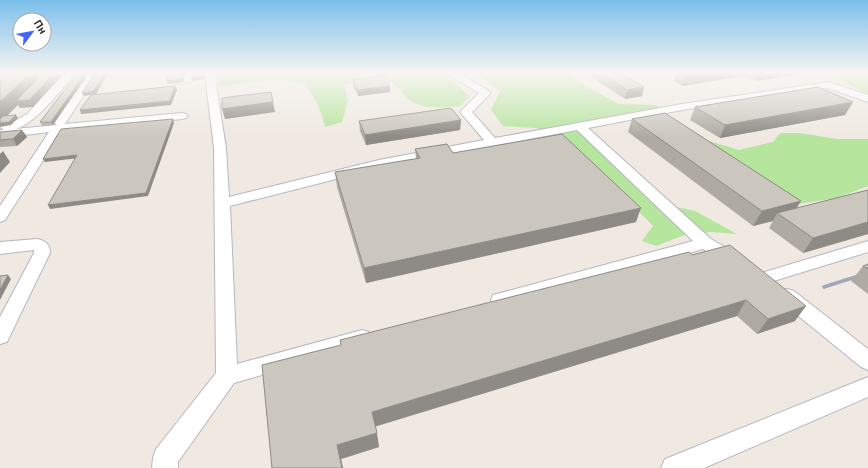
<svg xmlns="http://www.w3.org/2000/svg" width="868" height="468" font-family="Ubuntu,sans-serif">
  <style>
    .green { fill: #b6e59e }
    .lines { fill: none; stroke-linecap: round; stroke-linejoin: round }
    .minor-casing { stroke: #b4b7c1; stroke-width: 2 }
    .minor { fill: #fff; fill-rule: evenodd }
    .rail { stroke: #a3a6b8; stroke-width: 3.5 }
    .wall { fill: #afaba4 }
    .shaded-wall { fill: #8e8b86 }
    .building { fill: #cbc7bf; stroke: #8e8b86 }
  </style>
  <rect width="100%" height="100%" fill="#efe9e1"/>
  <g class="green">
    <path d="M220,72H436L457,84L470,97L460,106C446,107 431,109 417,104C403,100 399,81 384,79C372,77 356,83 344,85L348,100L342,122L325,127C321,110 316,98 305,84L277,79L219,87Z"/>
    <path d="M468,72H564L591,89L619,104L656,105L670,117L619,115L590,128L598,140L657,203L695,211L737,234L712,232L684,235L656,246L642,241L653,226L626,198L563,141L537,128L503,126L491,110L500,91L478,75Z"/>
    <path d="M832,72H868V94L844,82Z"/>
    <path d="M780,133H800L837,139H868V186L837,198L799,204L699,138L739,150L773,142Z"/>
  </g>
  <g class="lines">
    <g class="minor-casing">
      <g id="minor">
        <path d="M31,72H68L73,75C61,91 34,125 15,129L57,125L54,122L89,72H99L65,124L182,113L186,114L188,116L186,118L182,119L62,131L5,220L0,222V206L49,132L0,138V130H4L0,127L2,125L13,122L27,114L62,76L36,77L0,83V77Z"/>
        <path d="M184,72H194L191,82H185L183,80Z"/>
        <path d="M206,72H216L217,91L226,148L229,197L379,160L484,140L460,112L479,93L448,74L446,72H457L489,91L490,93L489,95L472,112L495,138L682,104L829,82L868,95V102L828,88L682,110L588,128L711,239L739,255L741,259L739,263C726,267 714,255 703,249L500,307L493,305L491,300L493,295L693,241L577,130L379,168L230,206L237,364L362,330L369,332L372,338L369,344L362,346L234,383L178,462V468H152L153,458L156,449L216,373L214,148L207,91Z"/>
        <path d="M37,239C46,241 50,244 50,253L7,342L0,344V317L34,253V250L0,254V242Z"/>
        <path d="M868,241V252L764,284L758,282L755,278L758,274Z"/>
        <path d="M787,289L794,291L868,349V370L861,367L780,301L778,296L780,291Z"/>
        <path d="M868,377V397L704,468H661L665,459Z"/>
      </g>
    </g>
    <use href="#minor" class="minor"/>
    <path class="rail" d="M824,287L868,273"/>
  </g>
  <g class="wall">
    <path d="M584,72H619L642,96L625,99Z"/>
    <path d="M677,72H812L756,81L744,76L682,86L674,81Z"/>
    <path d="M353,80L390,92L358,96L353,86Z"/>
    <path d="M66,88L53,125L42,126L40,122Z"/>
    <path d="M695,107L845,115L720,138L690,120Z"/>
    <path d="M632,119L797,208L868,190V234L803,253L769,228L773,221L753,226L628,132Z"/>
    <path d="M461,120L460,130L366,145L360,131L359,121Z"/>
    <path d="M22,130L27,137L17,146L0,147V132Z"/>
    <path d="M415,149L453,153L636,222L366,283L337,187L335,172L416,159Z"/>
    <path d="M692,255L795,321L757,334L737,316L375,426L379,447L341,459L343,468H272Z"/>
    <path d="M868,264V294L851,281L863,266Z"/>
  </g>
  <g class="shaded-wall">
    <path d="M0,72H46L39,73L43,79L56,72H59L61,76L33,107L20,108L18,105L0,123L16,115L18,118L11,125L0,127Z"/>
    <path d="M86,72H90L53,125L51,122Z"/>
    <path d="M105,72H109L96,94L84,96L82,93Z"/>
    <path d="M183,72H185L183,82L168,84L167,81Z"/>
    <path d="M203,72H204V79L193,81L191,78Z"/>
    <path d="M701,72H746L744,76L682,86L686,74Z"/>
    <path d="M760,72H812L756,81Z"/>
    <path d="M175,86L177,90L171,105L81,114L80,110Z"/>
    <path d="M390,86V92L358,96V90Z"/>
    <path d="M644,87L642,96L625,99L627,90Z"/>
    <path d="M271,92L275,112L225,119L222,109Z"/>
    <path d="M853,102L845,115L720,138L725,125Z"/>
    <path d="M173,119L174,123L148,196L50,209L48,205Z"/>
    <path d="M461,120L460,130L366,145L365,135Z"/>
    <path d="M22,130L27,137L17,146L13,139Z"/>
    <path d="M3,151L10,162L0,173V154Z"/>
    <path d="M77,155L79,158L45,162L43,159Z"/>
    <path d="M801,201L792,216L777,213L773,221L753,226L762,211Z"/>
    <path d="M641,208L636,222L366,283L364,268Z"/>
    <path d="M868,222V234L803,253L813,238Z"/>
    <path d="M8,275L11,279L0,300V290Z"/>
    <path d="M746,300L737,316L374,427L372,412Z"/>
    <path d="M806,306L795,321L757,334L768,319Z"/>
    <path d="M377,433L379,447L341,459L343,468H342L337,445Z"/>
  </g>
  <g class="building">
    <path d="M0,72H32L0,102Z"/>
    <path d="M45,72H56L29,100L16,101Z"/>
    <path d="M78,72H86L51,122H40L66,88Z"/>
    <path d="M96,72H105L94,91L82,93Z"/>
    <path d="M169,72H183L182,79L167,81Z"/>
    <path d="M192,72H203V76L191,78Z"/>
    <path d="M599,72H619L644,87L627,90Z"/>
    <path d="M681,72H701L686,74Z"/>
    <path d="M384,76L390,86L358,90L353,80Z"/>
    <path d="M175,86L170,101L80,110L91,95Z"/>
    <path d="M818,87L853,102L725,125L695,107Z"/>
    <path d="M271,92L273,102L222,109V98Z"/>
    <path d="M451,108L461,120L365,135L359,121Z"/>
    <path d="M665,113L801,201L762,211L632,119Z"/>
    <path d="M16,115L9,122L0,123V119L3,116Z"/>
    <path d="M173,119L146,193L48,205L77,155L43,159L61,129Z"/>
    <path d="M22,130L13,139L0,140V132Z"/>
    <path d="M562,134L641,208L364,268L335,172L420,158L415,149L447,144L453,153Z"/>
    <path d="M868,190V222L813,238L777,213Z"/>
    <path d="M730,245L806,306L768,319L746,300L372,412L377,433L337,445L342,468H272L262,365L341,345L340,340L689,252L692,255Z"/>
    <path d="M868,264V269L863,266Z"/>
    <path d="M8,275L0,290V276Z"/>
  </g>
  <linearGradient id="sky" x2="0" y2="1"><stop stop-color="#7abfeb"/><stop offset="0.53" stop-color="#f8f5f2"/><stop offset="1" stop-color="#f8f5f2" stop-opacity="0"/></linearGradient>
  <rect width="868" height="137" fill="url(#sky)"/>
  <g transform="translate(32 32) rotate(58)"><circle r="19" fill="#ffffff" stroke="#ababab"/>
  <path d="M0-3L7 15L0 10L-7 15Z" fill="#4264fb"/>
  <text y="-6" font-size="11" font-weight="bold" text-anchor="middle" fill="#2e2e2e">Пн</text>
  </g>
</svg>
